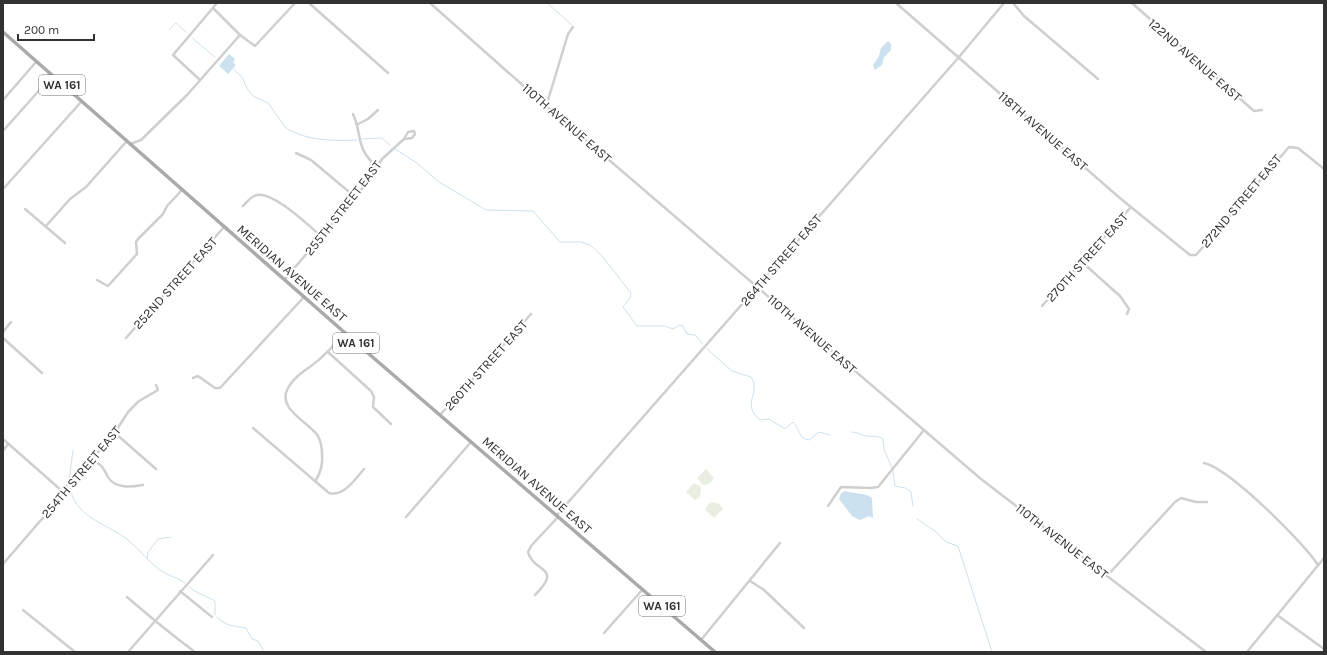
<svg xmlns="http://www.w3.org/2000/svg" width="1327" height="655" font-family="Karla,sans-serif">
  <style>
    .grass { fill: #e8efe0 }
    .water { fill: #cce1ef }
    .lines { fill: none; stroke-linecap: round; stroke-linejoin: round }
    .stream { stroke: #cce1ef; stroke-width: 1 }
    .minor { stroke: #cfcfcf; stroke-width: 2.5 }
    .major { stroke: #aaa; stroke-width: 3.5 }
    .labels { text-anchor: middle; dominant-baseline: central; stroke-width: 4; stroke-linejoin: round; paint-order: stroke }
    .shield { fill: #fff; stroke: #707070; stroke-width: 1 }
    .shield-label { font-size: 12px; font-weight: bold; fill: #323232 }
    .street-label { font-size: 13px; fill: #323232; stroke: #fff }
  </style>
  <rect width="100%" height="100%" fill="#fff"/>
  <g class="grass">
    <path d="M706,469L714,478L709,484L703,485L697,478Z"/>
    <path d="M694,483L701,487L700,497L695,500L686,492Z"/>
    <path d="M713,502L719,504L723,509L714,518L705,510L709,503Z"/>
  </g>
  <g class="water">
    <path d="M888,41L891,44V50L884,57L882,65L875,70L873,65L879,56L881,48Z"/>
    <path d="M229,54L235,59L233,62L236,65L228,74L219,66Z"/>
    <path d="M845,491C854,494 864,492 872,498L873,518L869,516L860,520L852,516L839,499L841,493Z"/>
  </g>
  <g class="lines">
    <g class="stream">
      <path d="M547,3L572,25"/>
      <path d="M169,30L176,23L186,32"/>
      <path d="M192,38L215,57"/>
      <path d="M233,69L242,77L248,90L253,96L268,103L286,128C307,141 333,141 357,140"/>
      <path d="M362,139L382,138L390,145"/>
      <path d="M395,149L417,163L439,182L486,210L533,211L560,242H581L590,245L602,256L631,293L630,298L623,307L637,326H665L673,329L680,325L683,326L687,334L695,335L703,344"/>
      <path d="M707,349L732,371L751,377C762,393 740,403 760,420L769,419L785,429L793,422C800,428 798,439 809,440L819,432L830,435"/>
      <path d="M852,432C858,432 860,435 866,436C872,437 877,435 883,439L884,449L892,468"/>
      <path d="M893,471L895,486L905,488L911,492L913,506"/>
      <path d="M69,481L73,450"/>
      <path d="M70,485C72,516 105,523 127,539C138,548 148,561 160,570C168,576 177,577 185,583"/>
      <path d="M917,519L935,531L946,542L958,546L992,652"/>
      <path d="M149,551L158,539L171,537"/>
      <path d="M147,559L148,552"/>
      <path d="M188,586C197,594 205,595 215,601V615"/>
      <path d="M217,617C225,626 234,626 246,628L252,639L258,641L264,652"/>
    </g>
    <g class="minor">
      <path d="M309,3L388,73"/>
      <path d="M430,3L545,105L981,479L1206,652"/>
      <path d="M896,3L1121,199L1190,255H1196L1289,147L1298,148L1324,169"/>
      <path d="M1013,3L1024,16L1098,79"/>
      <path d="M1132,3L1254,111L1262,110"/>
      <path d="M213,8L240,35L255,46L295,3"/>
      <path d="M200,80L173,55L217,3"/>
      <path d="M3,100L36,62"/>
      <path d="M545,105L548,100L568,34L573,27"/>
      <path d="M353,114C363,137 355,147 376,166"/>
      <path d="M358,124L368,119L378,110"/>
      <path d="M3,131L52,76"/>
      <path d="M130,144L141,140L187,95L240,35"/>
      <path d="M296,153L311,160L354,196"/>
      <path d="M4,188L81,102"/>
      <path d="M243,206C247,202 251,196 257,195C273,191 309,226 321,236"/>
      <path d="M25,209L65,243"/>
      <path d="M46,226L70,199L86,187L126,142"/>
      <path d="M1082,262L1120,296L1129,309L1127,314"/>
      <path d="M285,279L365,185L382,159L404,139L408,132L414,131L415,134L412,138L404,139"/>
      <path d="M97,280L108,286L137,254L136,242L138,239L163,214L167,206L182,190"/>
      <path d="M1042,306L1131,207"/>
      <path d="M3,332L11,322"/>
      <path d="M3,338L42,373"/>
      <path d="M126,338L224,227"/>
      <path d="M328,352L371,391L374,397L373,407L391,424"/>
      <path d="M193,378L198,376L215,388H220L304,297"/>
      <path d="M440,415L531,314"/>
      <path d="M253,428L329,493C344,497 355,479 364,469"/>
      <path d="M115,433L156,469"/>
      <path d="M3,439L62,491"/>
      <path d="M3,451L8,444"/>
      <path d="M91,461C102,463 103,468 108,477C115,489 131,487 143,485"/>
      <path d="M1204,463C1230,469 1303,542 1318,565"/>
      <path d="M316,480C321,472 323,464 322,454C322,448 321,442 318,436C309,422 276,409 288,388C296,373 313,367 324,355C332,348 338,340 345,332"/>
      <path d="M828,506L841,487L871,488L878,487L924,430"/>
      <path d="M557,515L959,57L1004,3"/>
      <path d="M406,517L471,442"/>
      <path d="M3,564L60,498L62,491L112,437L128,412L139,401L158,390L156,385"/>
      <path d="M1107,576L1175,502L1181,498L1196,502H1207"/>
      <path d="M750,581L764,590L804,628"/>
      <path d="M180,591L212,617"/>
      <path d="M535,595C564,566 533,573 528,552L531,546L558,517"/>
      <path d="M127,597C149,616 172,635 195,652"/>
      <path d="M23,610L75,652"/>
      <path d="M1277,615L1324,649"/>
      <path d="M604,633L643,589"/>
      <path d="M701,640L780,543"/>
      <path d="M128,652L213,555"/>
      <path d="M1247,652L1324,558"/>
    </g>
    <path class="major" d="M3,32L369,354L715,652"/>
  </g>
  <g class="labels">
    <g class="shield">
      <rect x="39" y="75" width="46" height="20" rx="3"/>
      <rect x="333" y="333" width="46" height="20" rx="3"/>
      <rect x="639" y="596" width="46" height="20" rx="3"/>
    </g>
    <g class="shield-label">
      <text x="62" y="85">WA 161</text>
      <text x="356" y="343">WA 161</text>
      <text x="662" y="606">WA 161</text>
    </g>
    <g class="street-label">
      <text transform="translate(1195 60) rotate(41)">122ND AVENUE EAST</text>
      <text transform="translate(567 123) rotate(41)">110TH AVENUE EAST</text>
      <text transform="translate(1043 131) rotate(41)">118TH AVENUE EAST</text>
      <text transform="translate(1241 201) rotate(-50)">272ND STREET EAST</text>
      <text transform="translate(343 208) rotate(-52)">255TH STREET EAST</text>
      <text transform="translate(1087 257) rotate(-48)">270TH STREET EAST</text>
      <text transform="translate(781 260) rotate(-49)">264TH STREET EAST</text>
      <text transform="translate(292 273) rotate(41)">MERIDIAN AVENUE EAST</text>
      <text transform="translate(175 283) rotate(-48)">252ND STREET EAST</text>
      <text transform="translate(812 334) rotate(41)">110TH AVENUE EAST</text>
      <text transform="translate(486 365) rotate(-48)">260TH STREET EAST</text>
      <text transform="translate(81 472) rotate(-50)">254TH STREET EAST</text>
      <text transform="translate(537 485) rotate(41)">MERIDIAN AVENUE EAST</text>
      <text transform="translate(1062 541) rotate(38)">110TH AVENUE EAST</text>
    </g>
  </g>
  <rect width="1327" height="655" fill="none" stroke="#323232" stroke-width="8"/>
  <path d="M18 34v6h76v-6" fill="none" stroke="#323232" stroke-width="2"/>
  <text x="24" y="34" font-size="12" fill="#323232" stroke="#ffffff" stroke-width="3" paint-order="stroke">200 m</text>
</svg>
